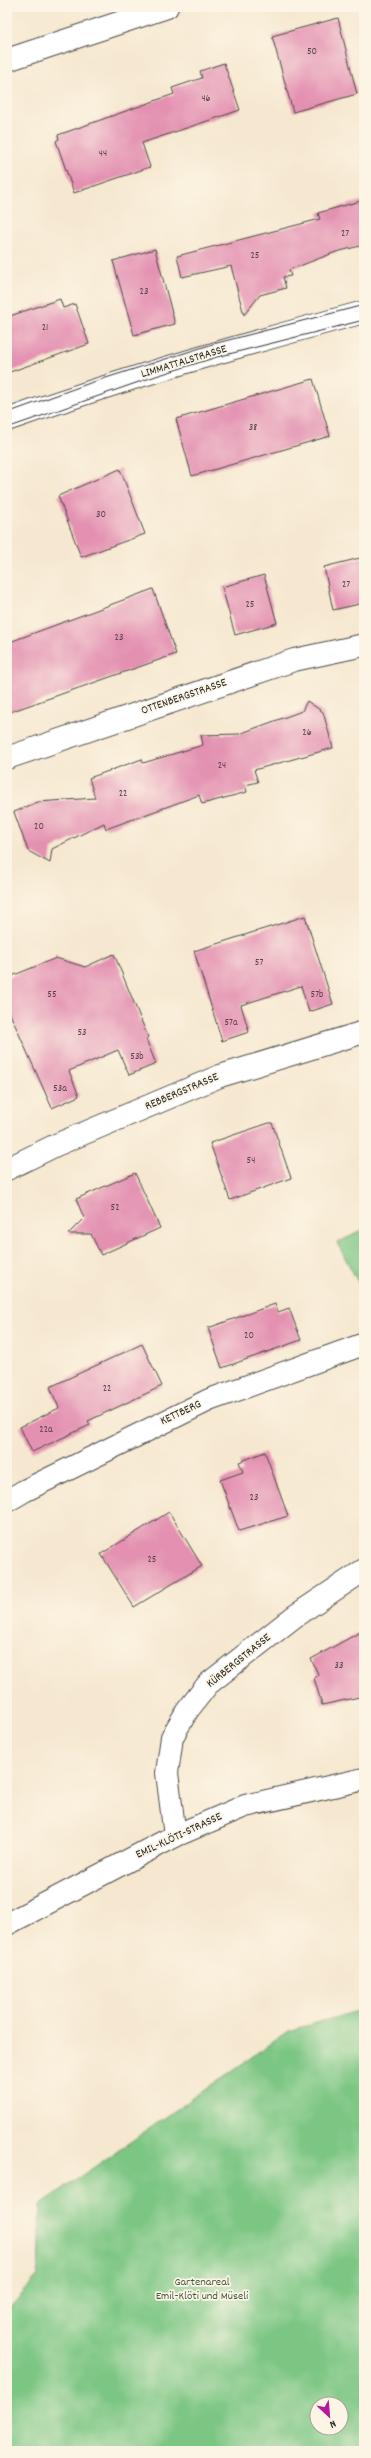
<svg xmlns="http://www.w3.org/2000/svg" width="371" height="2458" font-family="Dekko,sans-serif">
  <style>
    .green { fill: #7cc683; stroke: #547857; fill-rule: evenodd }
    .building { fill: #e390b1 }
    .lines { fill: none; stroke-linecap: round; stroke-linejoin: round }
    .street-casing { stroke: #494744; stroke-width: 24 }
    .secondary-casing { stroke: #494744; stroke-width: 24 }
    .street { stroke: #fff; stroke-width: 22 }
    .secondary { stroke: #fff; stroke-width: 22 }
    .tram { stroke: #2b2b2b; stroke-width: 1 }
    .labels { text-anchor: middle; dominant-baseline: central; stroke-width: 3.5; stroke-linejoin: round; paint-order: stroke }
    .number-label { font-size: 10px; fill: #59444c }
    .street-label { font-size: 12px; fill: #2b2b2b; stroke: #fcf5e5 }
    .park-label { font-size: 12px; fill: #435a45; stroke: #fcf5e5 }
  </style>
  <rect width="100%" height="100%" fill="#fcf5e5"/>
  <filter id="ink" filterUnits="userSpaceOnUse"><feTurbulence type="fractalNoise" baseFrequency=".025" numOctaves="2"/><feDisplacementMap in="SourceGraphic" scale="8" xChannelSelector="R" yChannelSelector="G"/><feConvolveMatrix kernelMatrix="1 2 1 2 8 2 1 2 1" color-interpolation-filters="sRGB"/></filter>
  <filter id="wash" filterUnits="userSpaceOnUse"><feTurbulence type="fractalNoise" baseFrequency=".012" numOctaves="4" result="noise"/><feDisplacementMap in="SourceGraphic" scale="16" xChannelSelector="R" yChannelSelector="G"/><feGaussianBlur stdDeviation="0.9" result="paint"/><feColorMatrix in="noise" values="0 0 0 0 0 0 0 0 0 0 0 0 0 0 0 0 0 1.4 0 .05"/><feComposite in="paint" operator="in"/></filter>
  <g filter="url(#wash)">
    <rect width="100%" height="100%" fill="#f6e8d0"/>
    <g class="green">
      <path d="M364,1229V1293L337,1243Z"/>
      <path d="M364,2009V2451H7V2311L38,2276L40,2205L289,2031ZM317,2404H341V2428H317Z"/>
    </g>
    <g id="blocks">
      <g class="building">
        <path d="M338,18L357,94L293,112L272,36Z"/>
        <path d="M224,63L240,110L142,143L150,167L74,193L56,141L59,139L58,135L174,94L172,88L202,78L200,71Z"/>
        <path d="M364,200V245L336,252L289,270L291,276L283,277L286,288L260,295L244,315L231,266L182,277L177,256L320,219L318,213Z"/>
        <path d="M155,249L175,324L134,335L113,261Z"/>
        <path d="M60,299L63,308L75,304L89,344L7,373V317Z"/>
        <path d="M313,379L330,436L192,476L176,419Z"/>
        <path d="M120,469L145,534L81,557L58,496Z"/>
        <path d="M364,557V603L333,610L324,567Z"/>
        <path d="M264,575L277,623L235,635L222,587Z"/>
        <path d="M153,589L176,654L7,713V643Z"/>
        <path d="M307,701L323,712L333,748L254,770L258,782L245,785L247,792L202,804L199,795L106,829L104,823L52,849L50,863L28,851L14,812L38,802L95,798L89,778L142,759L143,763L203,745L201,735L239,734L302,711Z"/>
        <path d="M305,916L333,1004L309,1012L301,986L241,1005L249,1032L222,1041L194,951Z"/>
        <path d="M114,954L148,1037L146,1039L156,1064L129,1075L118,1050L69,1071L79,1096L52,1108L7,1007V978L56,958L85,967Z"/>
        <path d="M269,1123H272L291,1178L230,1200L210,1143Z"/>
        <path d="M135,1173L160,1228L101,1255L91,1234H68L84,1218L76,1199Z"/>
        <path d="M275,1304L278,1312L289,1308L301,1340L222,1368L208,1328Z"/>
        <path d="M142,1344L162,1386L88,1421L90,1425L32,1452L20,1427L59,1408L50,1387Z"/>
        <path d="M265,1452L288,1516L239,1531L220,1480L243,1472L239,1462Z"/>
        <path d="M169,1512L202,1566L134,1607L101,1554Z"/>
        <path d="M364,1630V1696L322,1705L314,1678L318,1674L311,1659Z"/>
      </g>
    </g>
  </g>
  <g filter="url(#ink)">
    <use href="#blocks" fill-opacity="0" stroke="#494744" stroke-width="1"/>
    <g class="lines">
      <g class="street-casing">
        <g id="street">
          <path d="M7,60L167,7"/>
          <path d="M7,420C125,378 244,344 364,312"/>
          <path d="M7,758L294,660L364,645"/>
          <path d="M7,1169L56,1145L220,1076L364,1032"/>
          <path d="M7,1501L24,1491L209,1400L364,1344"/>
          <path d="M175,1836L167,1773L172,1737L187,1711L208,1684L295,1616L364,1570"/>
        </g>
      </g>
      <g class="secondary-casing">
        <path id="secondary" d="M7,1924L175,1836L245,1806L364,1779"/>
      </g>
      <use href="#street" class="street"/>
      <use href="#secondary" class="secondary"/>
      <g class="tram">
        <path d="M7,413L90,383L213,344L364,305"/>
        <path d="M7,428L156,376L217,357L364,320"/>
      </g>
    </g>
  </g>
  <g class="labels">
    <g class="number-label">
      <text x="312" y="52">50</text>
      <text x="206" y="99">46</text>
      <text x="103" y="154">44</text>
      <text x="345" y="234">27</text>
      <text x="255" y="256">25</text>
      <text x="144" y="292">23</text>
      <text x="45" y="328">21</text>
      <text x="253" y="428">38</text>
      <text x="101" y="515">30</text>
      <text x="346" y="585">27</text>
      <text x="250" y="605">25</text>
      <text x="119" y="638">23</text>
      <text x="307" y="733">26</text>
      <text x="222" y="766">24</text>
      <text x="123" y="794">22</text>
      <text x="39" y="827">20</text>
      <text x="259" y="963">57</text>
      <text x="52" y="995">55</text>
      <text x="317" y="995">57b</text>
      <text x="231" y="1023">57a</text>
      <text x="82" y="1033">53</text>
      <text x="137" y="1057">53b</text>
      <text x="60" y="1089">53a</text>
      <text x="251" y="1161">54</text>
      <text x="115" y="1208">52</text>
      <text x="249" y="1336">20</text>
      <text x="107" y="1389">22</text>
      <text x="46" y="1430">22a</text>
      <text x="254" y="1498">23</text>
      <text x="152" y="1560">25</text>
      <text x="339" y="1666">33</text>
    </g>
    <g class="street-label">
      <text transform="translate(184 362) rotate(-17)">LIMMATTALSTRASSE</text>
      <text transform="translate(184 697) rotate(-19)">OTTENBERGSTRASSE</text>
      <text transform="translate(182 1092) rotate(-23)">REBBERGSTRASSE</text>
      <text transform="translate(181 1413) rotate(-25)">KETTBERG</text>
      <text transform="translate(239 1661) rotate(-39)">KÜRBERGSTRASSE</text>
      <text transform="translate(179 1836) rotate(-25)">EMIL-KLÖTI-STRASSE</text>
    </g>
    <g class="park-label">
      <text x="202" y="2282">Gartenareal<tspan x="202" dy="14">Emil-Klöti und Müseli</tspan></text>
    </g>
  </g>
  <rect width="371" height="2458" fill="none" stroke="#fcf5e5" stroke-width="24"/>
  <g transform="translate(329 2416) rotate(154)"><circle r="19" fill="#fcf5e5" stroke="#a8a49b"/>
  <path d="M0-3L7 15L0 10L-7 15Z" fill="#b5179e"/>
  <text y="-6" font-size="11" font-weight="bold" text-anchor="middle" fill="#2b2b2b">N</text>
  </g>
</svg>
